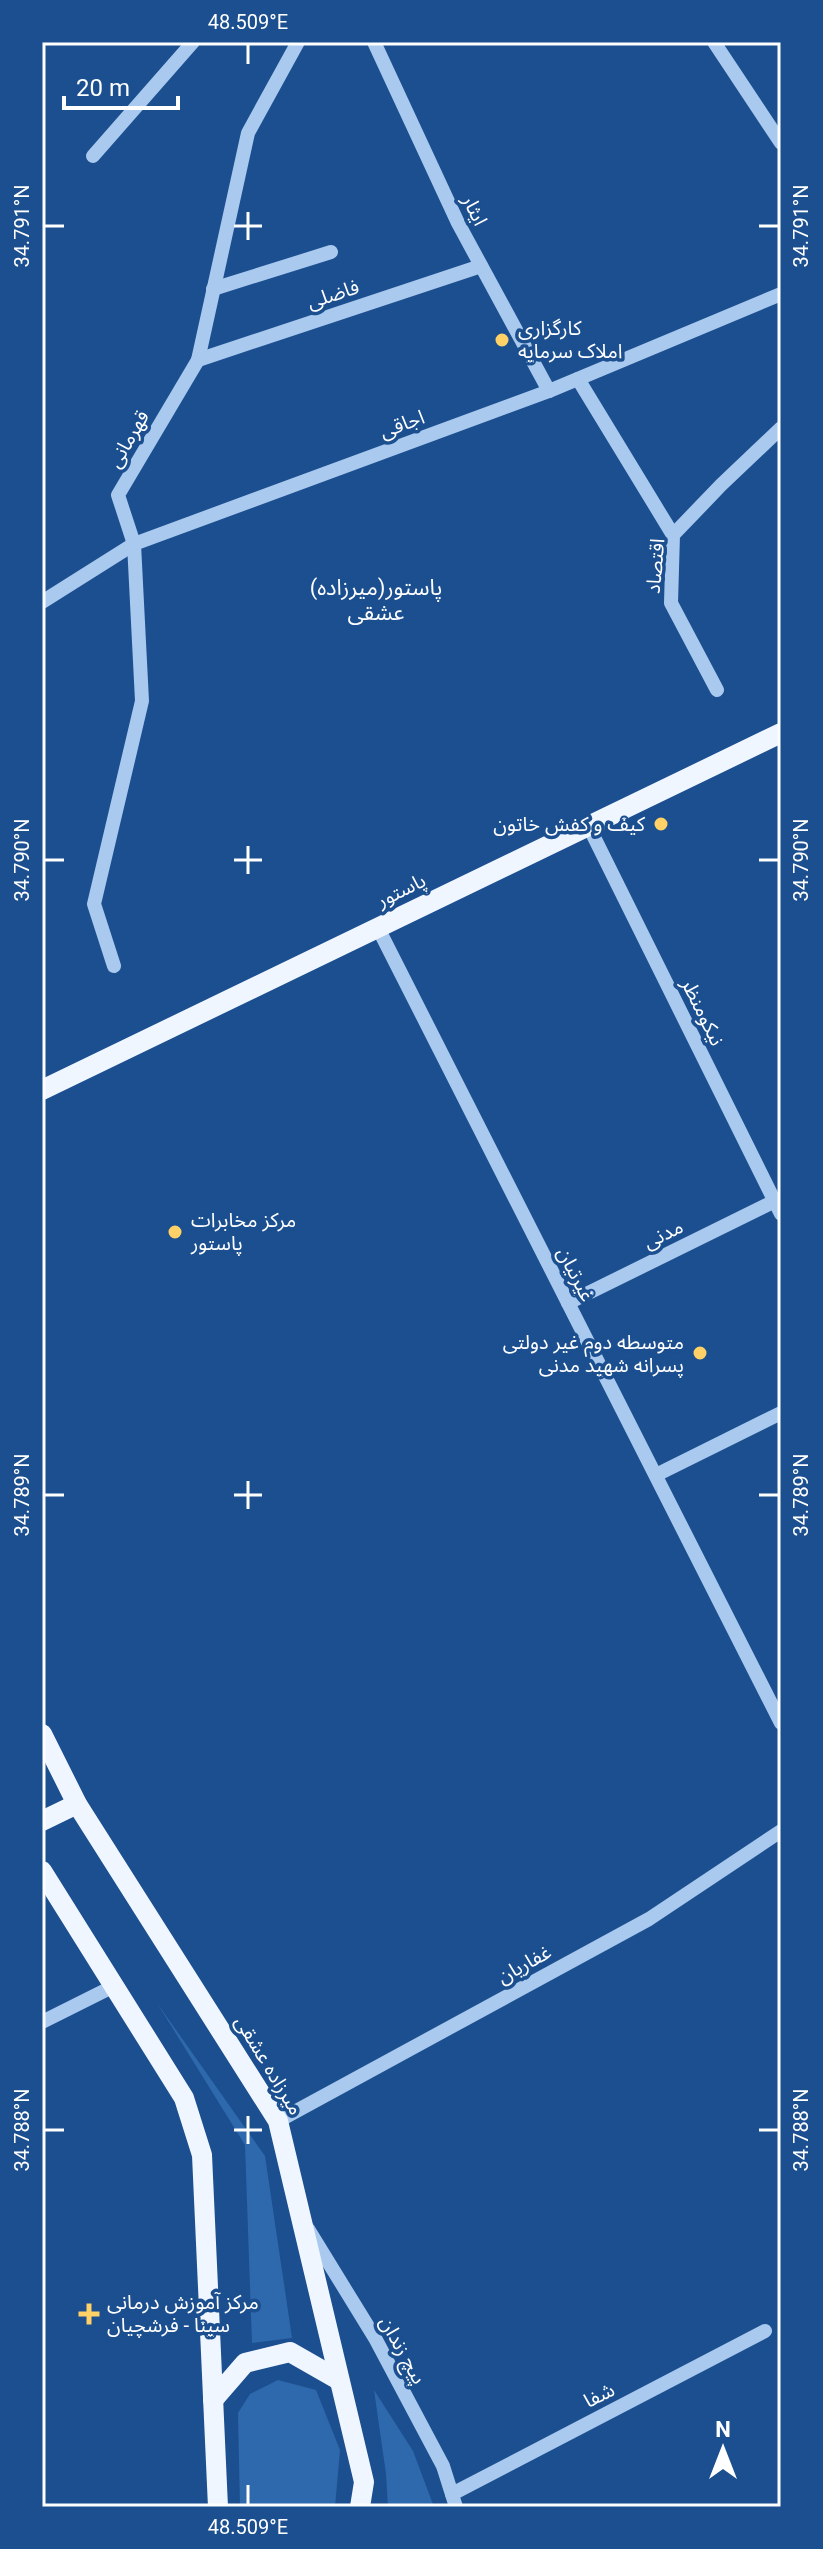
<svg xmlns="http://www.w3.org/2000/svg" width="823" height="2549" font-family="Roboto,'Noto Sans Arabic',sans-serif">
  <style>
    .green { fill: #2e69ad }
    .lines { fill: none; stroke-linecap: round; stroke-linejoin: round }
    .minor { stroke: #a9c9ee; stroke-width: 14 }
    .major { stroke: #f0f6ff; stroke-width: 20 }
    .ticks { fill: none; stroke: #fff; stroke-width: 3 }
    .poi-dot { fill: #ffd166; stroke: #1b4f8f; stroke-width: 3 }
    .labels { text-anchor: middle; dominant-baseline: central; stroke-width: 7; stroke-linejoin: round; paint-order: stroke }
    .street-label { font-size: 20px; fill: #fff; stroke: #1b4f8f }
    .poi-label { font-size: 20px; fill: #fff; stroke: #1b4f8f; text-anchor: start }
    .neighbourhood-label { font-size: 22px; fill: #fff; stroke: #1b4f8f }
    .neatline { fill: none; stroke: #fff; stroke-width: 3 }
    .ticks-label { font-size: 20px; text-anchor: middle; fill: #fff }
  </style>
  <rect width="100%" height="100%" fill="#1b4f8f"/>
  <g class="green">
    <path d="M157,2003L265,2156L292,2338L252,2343L245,2145Z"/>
    <path d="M278,2380L316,2390L340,2450L335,2507H240L238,2413L250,2394Z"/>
    <path d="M374,2390L413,2451L434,2507H388L386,2474Z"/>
  </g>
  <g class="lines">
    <g class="minor">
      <path d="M374,42L458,223L549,391"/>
      <path d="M714,42L781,143"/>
      <path d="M93,156L193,42"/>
      <path d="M213,289L331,252"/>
      <path d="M198,360L481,266"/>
      <path d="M578,379L673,535"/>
      <path d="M42,602L134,544L549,391L781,294"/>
      <path d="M717,690L671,603L673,535L721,485L781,428"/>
      <path d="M589,827L781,1214"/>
      <path d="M378,928L781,1723"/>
      <path d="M114,966L94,904L142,701L134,544L118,495L198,360L248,133L298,42"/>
      <path d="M568,1303L775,1201"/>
      <path d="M656,1475L781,1413"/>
      <path d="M42,2022L114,1986"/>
      <path d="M278,2121L649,1919L781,1831"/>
      <path d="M308,2229L375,2338L443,2466L456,2507"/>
      <path d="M452,2494L765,2331"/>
    </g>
    <g class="major">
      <path d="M42,1090L781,733"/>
      <path d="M42,1734L77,1804L278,2121L364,2482L360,2507"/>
      <path d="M42,1821L77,1804"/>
      <path d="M42,1871L184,2098L202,2155L218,2507"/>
      <path d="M213,2400L245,2363L290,2352L339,2380"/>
    </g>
  </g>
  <path class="ticks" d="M248,44V64M248,212V240M44,226H64M234,226H262M759,226H779M248,846V874M44,860H64M234,860H262M759,860H779M248,1481V1509M44,1495H64M234,1495H262M759,1495H779M248,2116V2144M44,2130H64M234,2130H262M759,2130H779M248,2485V2505"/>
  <g class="poi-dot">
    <circle cx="502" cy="340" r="8"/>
    <circle cx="661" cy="824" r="8"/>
    <circle cx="175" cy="1232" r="8"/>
    <circle cx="700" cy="1353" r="8"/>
    <path d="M85 2302h8v8h8v8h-8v8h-8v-8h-8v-8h8z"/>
  </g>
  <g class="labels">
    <g class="street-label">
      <text transform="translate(475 210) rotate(64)">ایثار</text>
      <text transform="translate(333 294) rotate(-18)">فاضلی</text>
      <text transform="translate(402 424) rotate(-20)">اجاقی</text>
      <text transform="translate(128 439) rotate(-60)">قهرمانی</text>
      <text transform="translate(655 566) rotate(-85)">اقتصاد</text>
      <text transform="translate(401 890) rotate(-26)">پاستور</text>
      <text transform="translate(703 1012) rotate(64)">نیکومنظر</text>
      <text transform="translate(663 1234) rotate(-26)">مدنی</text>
      <text transform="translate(576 1274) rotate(63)">غیرتیان</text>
      <text transform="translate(524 1964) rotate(-29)">غفاریان</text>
      <text transform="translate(269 2065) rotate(59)">میرزاده عشقی</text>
      <text transform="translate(403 2350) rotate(61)">پیچ زندان</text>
      <text transform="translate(599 2395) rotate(-27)">شفا</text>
    </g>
    <g class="poi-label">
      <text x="518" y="328">کارگزاری<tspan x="518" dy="23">املاک سرمایه</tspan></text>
      <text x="645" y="824" text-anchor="end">کیف و کفش خاتون</text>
      <text x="191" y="1220">مرکز مخابرات<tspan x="191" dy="23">پاستور</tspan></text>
      <text x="684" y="1342" text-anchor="end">متوسطه دوم غیر دولتی<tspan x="684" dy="23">پسرانه شهید مدنی</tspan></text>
      <text x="107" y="2302">مرکز آموزش درمانی<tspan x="107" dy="23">سینا - فرشچیان</tspan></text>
    </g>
    <g class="neighbourhood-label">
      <text x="376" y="587">(پاستور(میرزاده<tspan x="376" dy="25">عشقی</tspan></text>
    </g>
  </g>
  <rect width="823" height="2549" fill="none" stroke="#1b4f8f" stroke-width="88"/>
  <g transform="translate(723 2449)" stroke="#1b4f8f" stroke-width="6" paint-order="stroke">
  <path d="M0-6L14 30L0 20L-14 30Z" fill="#ffffff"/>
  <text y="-12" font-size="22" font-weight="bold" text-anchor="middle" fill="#ffffff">N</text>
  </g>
  <path d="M64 96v12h114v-12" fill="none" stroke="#ffffff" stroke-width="4"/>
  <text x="76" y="96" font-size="24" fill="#ffffff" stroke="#1b4f8f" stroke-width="6" paint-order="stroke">20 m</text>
  <rect x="44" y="44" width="735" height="2461" class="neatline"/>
  <g class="ticks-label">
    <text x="248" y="29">48.509°E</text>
    <text transform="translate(22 226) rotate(-90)" y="7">34.791°N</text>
    <text transform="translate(801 226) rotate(-90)" y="7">34.791°N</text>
    <text transform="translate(22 860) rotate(-90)" y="7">34.790°N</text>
    <text transform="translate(801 860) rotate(-90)" y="7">34.790°N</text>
    <text transform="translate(22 1495) rotate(-90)" y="7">34.789°N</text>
    <text transform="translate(801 1495) rotate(-90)" y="7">34.789°N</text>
    <text transform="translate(22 2130) rotate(-90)" y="7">34.788°N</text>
    <text transform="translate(801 2130) rotate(-90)" y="7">34.788°N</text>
    <text x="248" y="2534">48.509°E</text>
  </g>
</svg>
